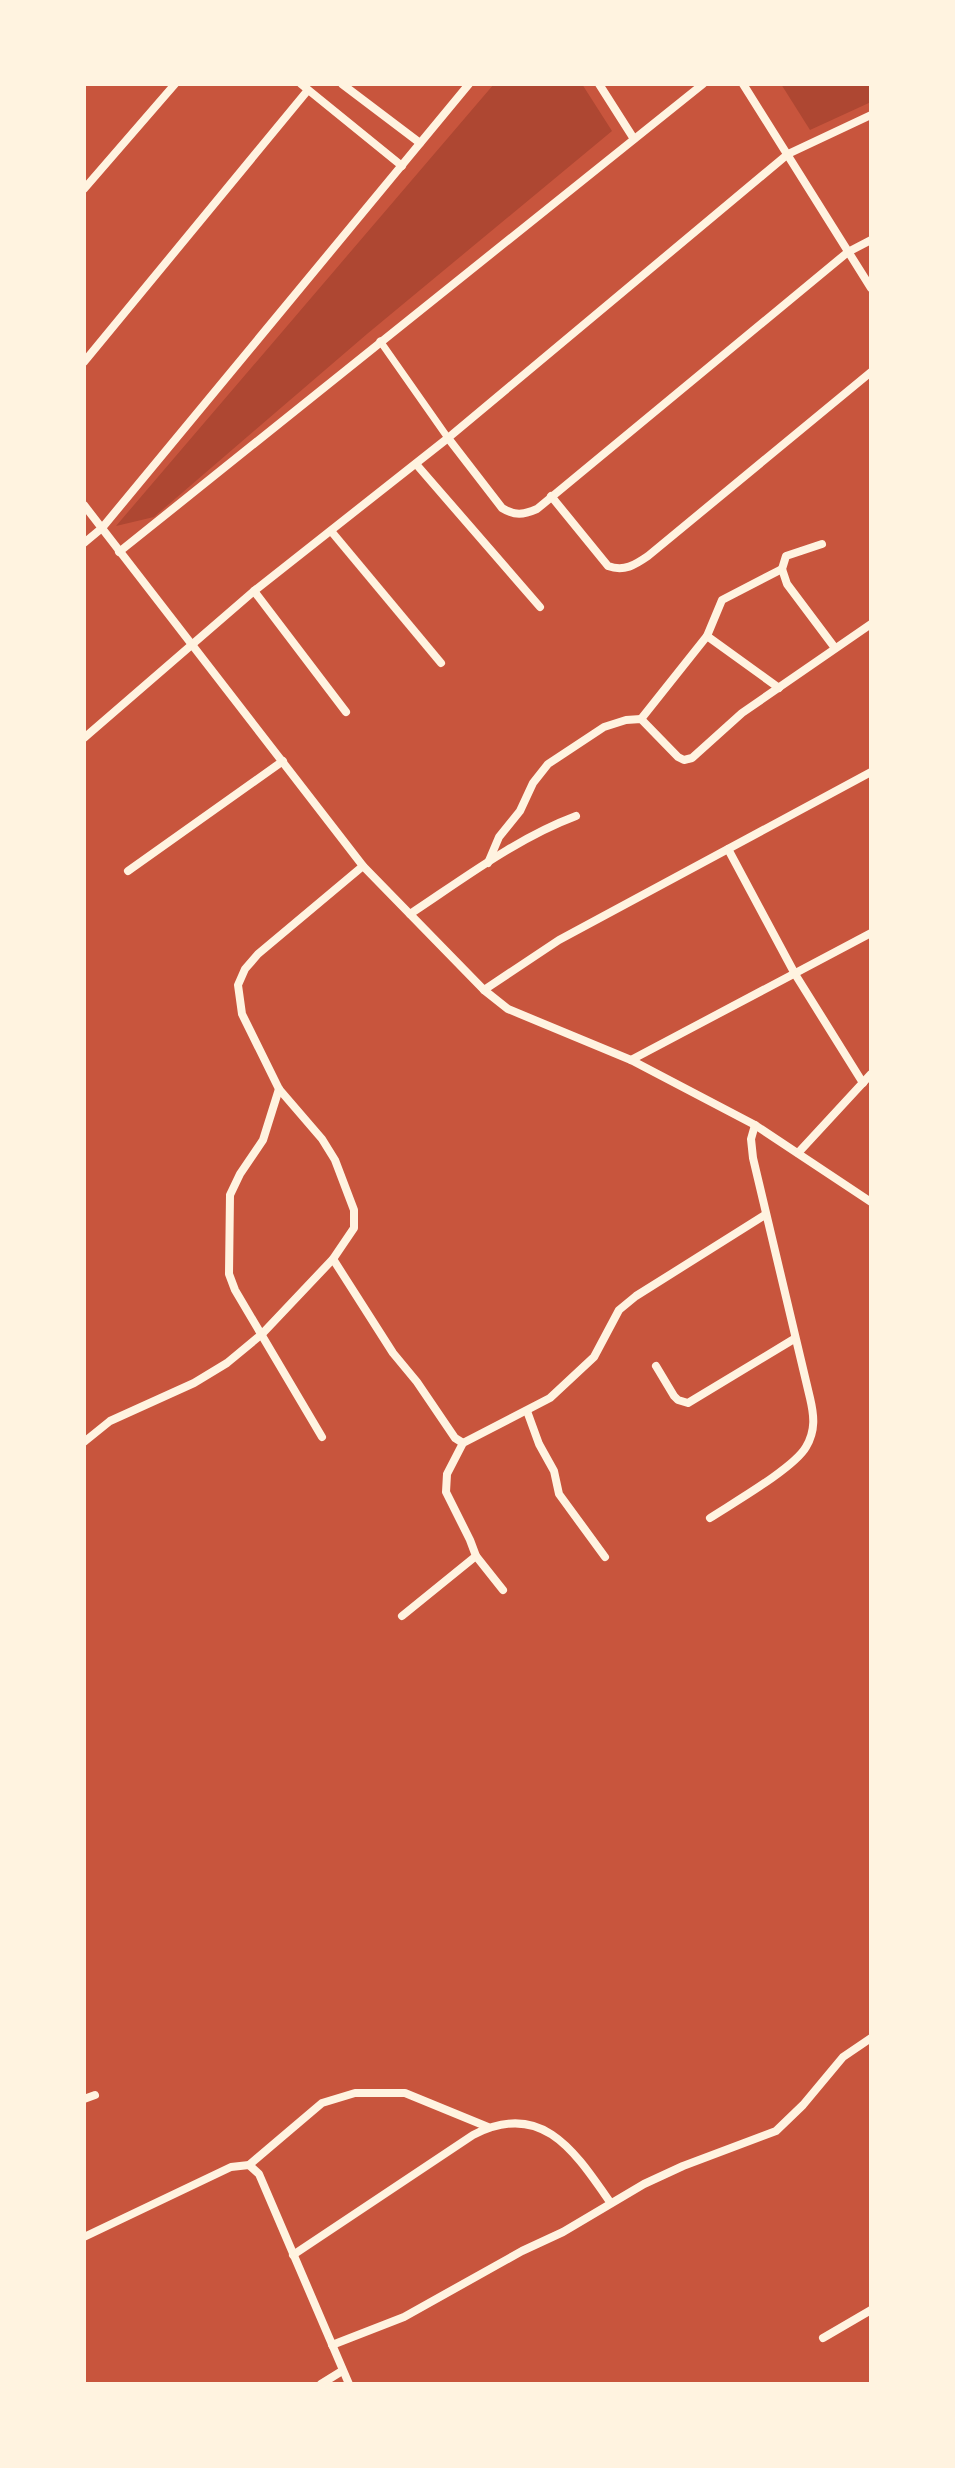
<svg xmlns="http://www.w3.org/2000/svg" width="955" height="2468" font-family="Raleway,sans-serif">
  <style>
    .green { fill: #ae4732 }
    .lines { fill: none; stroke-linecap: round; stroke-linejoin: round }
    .pedestrian { stroke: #fff3e0; stroke-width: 7 }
    .minor { stroke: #fff3e0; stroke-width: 8 }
  </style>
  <rect width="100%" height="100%" fill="#c8553d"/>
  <g class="green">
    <path d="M494,84H582L612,131L367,334L154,517L116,526Z"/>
    <path d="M781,84H871V102L810,130Z"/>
  </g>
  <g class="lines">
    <path class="pedestrian" d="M380,341L448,438"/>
    <g class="minor">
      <path d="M301,84L402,166"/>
      <path d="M342,84L420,143"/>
      <path d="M599,84L634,139"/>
      <path d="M743,84L871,288"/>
      <path d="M84,189L175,84"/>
      <path d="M84,362L308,90"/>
      <path d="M448,438L502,508C515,516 523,515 537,509L848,252L871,240"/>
      <path d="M416,464L540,607"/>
      <path d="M551,496L608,566C624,572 635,565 648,556L871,372"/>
      <path d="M84,505L363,866L484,990L508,1009L631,1060L755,1125L871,1202"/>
      <path d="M331,531L441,663"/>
      <path d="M84,543L102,528L469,84"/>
      <path d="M822,544L786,556L782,569L787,584L835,648"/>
      <path d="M119,552L703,84"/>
      <path d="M254,591L346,712"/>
      <path d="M707,636L779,688"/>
      <path d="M641,719L707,636L722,600L782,569"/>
      <path d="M84,738L254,591L448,438L788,154L871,115"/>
      <path d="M728,849L795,974L863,1083"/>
      <path d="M488,863L499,837L520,811L533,783L548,764L604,727L626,720L641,719L678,757L684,760L692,758L742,713L871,624"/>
      <path d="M128,871L283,761"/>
      <path d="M410,914C463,879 517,838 576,816"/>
      <path d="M484,990L559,940L871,772"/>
      <path d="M631,1060L871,933"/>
      <path d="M279,1089L263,1140L240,1174L230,1195L229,1274L235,1290L322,1437"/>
      <path d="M798,1153L871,1074"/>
      <path d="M333,1259L393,1353L417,1382L455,1438L463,1443"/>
      <path d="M656,1366L674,1396L678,1400L688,1403L794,1339"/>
      <path d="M527,1411L539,1444L554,1471L559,1494L605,1557"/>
      <path d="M84,1442L110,1421L194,1383L227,1363L262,1334L333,1259L354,1228V1210L335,1160L322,1139L279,1089L242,1014L238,985L245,969L258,954L363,866"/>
      <path d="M710,1518C733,1503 794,1468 806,1447C816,1430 814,1415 810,1398L753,1158L751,1139L755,1125"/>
      <path d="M503,1590L476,1556L470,1540L446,1492L447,1474L463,1443L550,1398L594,1357L619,1310L636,1296L765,1215"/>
      <path d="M402,1616L476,1556"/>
      <path d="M84,2099L95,2095"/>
      <path d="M249,2165L259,2174L349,2384"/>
      <path d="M84,2237L231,2167L249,2165L322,2103L355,2093H405L488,2127"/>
      <path d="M293,2255L473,2135C542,2099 575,2152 610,2202"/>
      <path d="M823,2338L871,2310"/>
      <path d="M332,2345L404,2317L522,2251L563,2232L644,2184L683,2166L776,2131L803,2105L843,2057L871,2038"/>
      <path d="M321,2384L342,2371"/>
    </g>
  </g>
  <rect width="955" height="2468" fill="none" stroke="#fff3e0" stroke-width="172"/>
</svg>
